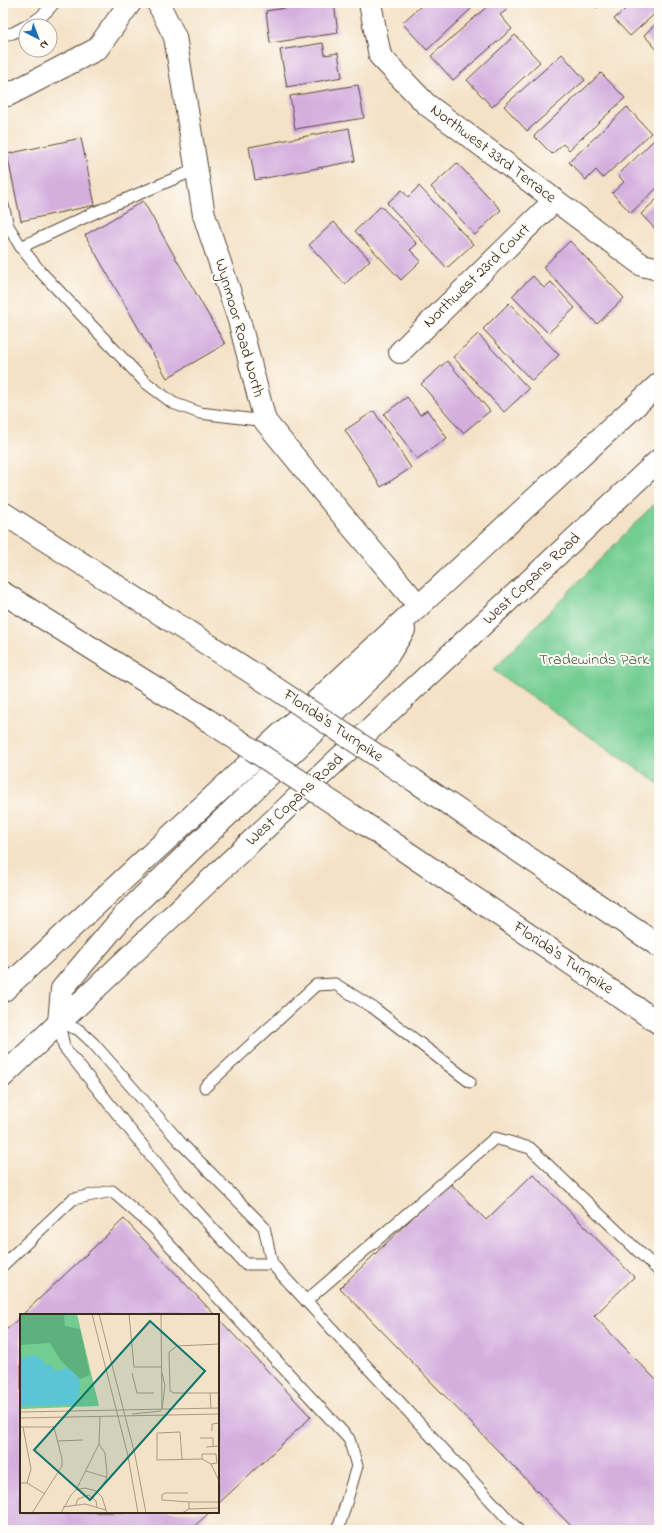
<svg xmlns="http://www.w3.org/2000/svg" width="662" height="1533" font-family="'Indie Flower',sans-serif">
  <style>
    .green { fill: #73cd93; stroke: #577c58 }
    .building { fill: #d4afde }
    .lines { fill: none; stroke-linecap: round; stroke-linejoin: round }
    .service-casing { stroke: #574637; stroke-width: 13 }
    .minor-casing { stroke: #574637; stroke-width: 24 }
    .secondary-casing { stroke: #574637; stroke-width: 24 }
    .motorway-casing { stroke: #574637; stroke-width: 24 }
    .service { stroke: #fff; stroke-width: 11 }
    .minor { stroke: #fff; stroke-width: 22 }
    .secondary { stroke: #fff; stroke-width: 22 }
    .motorway { stroke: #fff; stroke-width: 22 }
    .motorway-bridge-casing { stroke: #574637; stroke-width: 24; stroke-linecap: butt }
    .motorway-bridge { stroke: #fff; stroke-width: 22 }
    .labels { text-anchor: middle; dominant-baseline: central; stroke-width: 4; stroke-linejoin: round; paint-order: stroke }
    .street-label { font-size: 16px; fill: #3b2a1e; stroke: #fdfcf7 }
    .park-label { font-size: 16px; fill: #4c5b41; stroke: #fdfcf7 }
    .inset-road { fill: none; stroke: #aa9883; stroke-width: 1 }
    .view { fill: #0f766e; fill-opacity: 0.15; stroke: #0f766e; stroke-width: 2 }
    .inset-edge { fill: none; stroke: #3b2a1e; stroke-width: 2 }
  </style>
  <rect width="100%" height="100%" fill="#fdfcf7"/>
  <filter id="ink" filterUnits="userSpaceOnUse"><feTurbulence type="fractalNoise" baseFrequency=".025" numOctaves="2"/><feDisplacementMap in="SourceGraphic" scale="8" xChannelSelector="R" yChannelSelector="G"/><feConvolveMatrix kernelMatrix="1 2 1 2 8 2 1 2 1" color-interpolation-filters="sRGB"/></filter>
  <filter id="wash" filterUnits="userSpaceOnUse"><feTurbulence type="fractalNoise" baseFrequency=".012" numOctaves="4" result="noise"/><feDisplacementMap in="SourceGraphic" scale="16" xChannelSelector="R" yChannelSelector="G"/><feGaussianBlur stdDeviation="0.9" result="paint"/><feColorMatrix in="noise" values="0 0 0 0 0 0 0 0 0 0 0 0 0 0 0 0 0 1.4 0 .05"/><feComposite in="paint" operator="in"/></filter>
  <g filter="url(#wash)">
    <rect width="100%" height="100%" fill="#f4e2c7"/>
    <path class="green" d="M659,500V784L493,670L642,516Z"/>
    <g id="blocks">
      <g class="building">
        <path d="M318,3H334L338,33L270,43L266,11Z"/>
        <path d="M424,3H467L472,8L427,50L402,23Z"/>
        <path d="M491,3H503L508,9L500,15L512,29L453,80L431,56Z"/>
        <path d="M593,3H602L597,8Z"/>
        <path d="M626,3H659V10L630,36L614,19L629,6Z"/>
        <path d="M659,21V52L644,35Z"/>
        <path d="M515,35L540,62L492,107L467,80Z"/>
        <path d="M323,43L325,55L338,53L342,77L287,87L280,50Z"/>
        <path d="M562,54L585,80L527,131L504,106Z"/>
        <path d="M601,73L625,98L569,150L563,144L552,154L534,136Z"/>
        <path d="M358,85L364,118L295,129L290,96Z"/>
        <path d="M627,107L651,133L603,178L596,170L586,180L569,162Z"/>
        <path d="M349,128L355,161L255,180L249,147Z"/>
        <path d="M81,138L95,205L21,221L7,154Z"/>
        <path d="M654,140L659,145V186L631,213L612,193L624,182L618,175Z"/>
        <path d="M457,163L501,210L475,235L431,187Z"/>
        <path d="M419,186L473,244L447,268L387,203L402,190L408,197Z"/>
        <path d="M659,197V230L657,231L641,214Z"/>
        <path d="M143,201L225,344L167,378L85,235Z"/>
        <path d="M381,206L417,244L410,250L421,261L401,280L355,231Z"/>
        <path d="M334,222L370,260L345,284L309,245Z"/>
        <path d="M570,241L624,298L597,324L543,267Z"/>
        <path d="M533,276L544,288L551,282L575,308L548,333L512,296Z"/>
        <path d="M509,303L559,355L532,381L483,329Z"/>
        <path d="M478,334L529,389L504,412L453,357Z"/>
        <path d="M447,361L490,411L463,433L421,384Z"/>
        <path d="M407,397L420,415L427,410L447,438L417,459L384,414Z"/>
        <path d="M374,411L411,468L381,487L345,430Z"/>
        <path d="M533,1174L634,1277L594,1316L659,1383V1530H575L340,1288L449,1182L486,1220Z"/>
        <path d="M124,1219L215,1315H22Z"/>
        <path d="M21,1316V1512H210L190,1530H3V1333Z"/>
        <path d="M218,1318L311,1417L218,1504Z"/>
      </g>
    </g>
  </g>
  <g filter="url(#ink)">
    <use href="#blocks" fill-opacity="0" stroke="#574637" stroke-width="1"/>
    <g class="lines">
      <g class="service-casing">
        <g id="service">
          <path d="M26,26C37,21 47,12 54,3"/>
          <path d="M3,35L13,33L26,26"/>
          <path d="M3,205L8,226L21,247L39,270L145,382L173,403L200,413L265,421"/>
          <path d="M21,247L96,212L197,169"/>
          <path d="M59,1022L79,1030L93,1043L180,1142L264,1227L272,1264L518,1530"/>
          <path d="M59,1022L64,1047L182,1195L245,1264H272"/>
          <path d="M205,1087L316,985L335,984L375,1009L470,1082"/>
          <path d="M3,1265L73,1199L112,1191L152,1226L349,1439L357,1466L338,1530"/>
          <path d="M306,1301L495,1138L530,1148L659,1271"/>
        </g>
      </g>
      <g class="minor-casing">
        <g id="minor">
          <path d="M158,3L175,37L204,215L239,320L265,421L352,527L419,606"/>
          <path d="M370,3L380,56L426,104L642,265L659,269"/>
          <path d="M3,95H8L97,49L130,3"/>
          <path d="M400,352L555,200"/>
        </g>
      </g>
      <g class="secondary-casing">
        <g id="secondary">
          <path d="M3,991L659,384"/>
          <path d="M59,1022L62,989L126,913L380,668L404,630"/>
          <path d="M3,1076L333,764L659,460"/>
        </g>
      </g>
      <g class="motorway-casing">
        <g id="motorway">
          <path d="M3,513L257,676"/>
          <path d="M3,593L209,721"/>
          <path d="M412,779L659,946"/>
          <path d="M362,822L659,1023"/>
        </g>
      </g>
      <use href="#service" class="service"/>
      <use href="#minor" class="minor"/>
      <use href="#secondary" class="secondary"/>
      <use href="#motorway" class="motorway"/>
      <g class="motorway-bridge-casing">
        <g id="motorway-bridge">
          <path d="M257,676L412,779"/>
          <path d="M209,721L362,822"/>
        </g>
      </g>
      <use href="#motorway-bridge" class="motorway-bridge"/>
    </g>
  </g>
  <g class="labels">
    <g class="street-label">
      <text transform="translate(493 154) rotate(37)">Northwest 33rd Terrace</text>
      <text transform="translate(477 276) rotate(-44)">Northwest 23rd Court</text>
      <text transform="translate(239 328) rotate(74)">Wynmoor Road North</text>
      <text transform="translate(532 579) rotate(-43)">West Copans Road</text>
      <text transform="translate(333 726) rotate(34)">Florida's Turnpike</text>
      <text transform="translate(295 800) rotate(-43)">West Copans Road</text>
      <text transform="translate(563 958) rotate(34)">Florida's Turnpike</text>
    </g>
    <g class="park-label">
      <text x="594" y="660">Tradewinds Park</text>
    </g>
  </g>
  <g transform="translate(20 1314)">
    <rect width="199" height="199" fill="#f4e2c7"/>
    <path d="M0,0H57L79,92L0,95Z" fill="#73cd93"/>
    <path d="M0,0H44L45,12L60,15L70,61L60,65L41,47L30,29L0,31Z" fill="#5eb07d"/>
    <path d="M12,41L22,45L26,52L29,50L35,57L48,54L60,65L59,81L53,91L0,92V43L5,44Z" fill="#5bc5d6"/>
    <path class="inset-road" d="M72,0L108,142L118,199M79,0L115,141L126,199M109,0L114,53H142M141,0L142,95M199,30L157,32L149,38L150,77L154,79H199M112,59L117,79H134M190,79L191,94M142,95L145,72L142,59M0,98L199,94M112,100L141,97M199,100V116M0,104L199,100M0,113H34L42,145V152L12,199M3,113L11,155L7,169M192,117V110L199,109M180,124H193V132M38,127L63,126M186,133L199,132M162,145L160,118L137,119V146L182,145L191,150L199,167M182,145V140H196L197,149L191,150M66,157L86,163M0,169H7L25,180M56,176L79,130L80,103M77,178L86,166L87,160L85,139L79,130M168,179H145L142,181V186L169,188M55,192L58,185L69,181L76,187L77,193M43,193L65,190L86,196M169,195V188H199M41,199L51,181L56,176L65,174L76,177L82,183L87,199M162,199L169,195L199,194"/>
    <path class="view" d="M130,7L185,57L70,186L14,136Z"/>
    <rect width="199" height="199" class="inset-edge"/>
  </g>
  <rect width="662" height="1533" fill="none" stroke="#fdfcf7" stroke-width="16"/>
  <g transform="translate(38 38) rotate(138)"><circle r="19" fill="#fdfcf7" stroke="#afa8a0"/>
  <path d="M0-3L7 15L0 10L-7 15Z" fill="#1f6fb2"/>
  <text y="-6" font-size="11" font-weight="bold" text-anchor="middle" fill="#3b2a1e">N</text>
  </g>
</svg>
